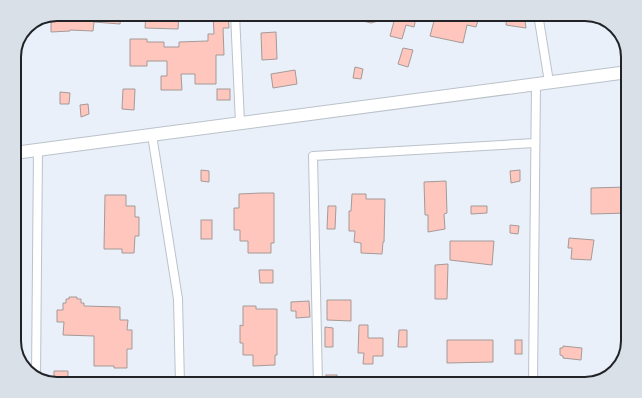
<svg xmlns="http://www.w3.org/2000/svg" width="642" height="398" font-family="'Roboto Serif',serif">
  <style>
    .building { fill: #fec6bc; stroke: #a59a98 }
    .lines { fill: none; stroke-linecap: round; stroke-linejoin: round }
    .minor-casing { stroke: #bbc2ca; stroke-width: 10 }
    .secondary-casing { stroke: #bbc2ca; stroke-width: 14 }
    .minor { stroke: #fff; stroke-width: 8 }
    .secondary { stroke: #fff; stroke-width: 12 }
    .rim { fill: none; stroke: #212327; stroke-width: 2 }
  </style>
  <rect width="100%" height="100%" fill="#e9f0f9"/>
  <g class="building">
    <path d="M60,14H121L120,24L94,22L93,31L70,30V31L51,32V17H60Z"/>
    <path d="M146,14H179L178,29L145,28Z"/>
    <path d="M213,14H228L229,28H223L224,55H216V84H195V74H181L182,90H161V76H167V61H147V66H130V39H147V42H164V47H179V42L207,41H208V34H214Z"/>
    <path d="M358,14H384L378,21L371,23L363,21Z"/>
    <path d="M396,14H417L414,27L406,25L402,39L390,36Z"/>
    <path d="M417,14H480L476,27L467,25L463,43L430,36L434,21L417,17Z"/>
    <path d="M507,14H530L529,20L525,21L526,28L506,25Z"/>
    <path d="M276,32L277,59L262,60L261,33Z"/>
    <path d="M403,48L413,50L408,67L398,64Z"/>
    <path d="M355,67L363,69L361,79L353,78Z"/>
    <path d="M295,70L297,84L273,88L271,74Z"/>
    <path d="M123,89H135L134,110L122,109Z"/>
    <rect x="217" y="89" width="13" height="11"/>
    <path d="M60,92L70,93L69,104H60Z"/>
    <path d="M88,104L89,114L81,117L80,105Z"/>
    <path d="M201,170L209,171V182L201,181Z"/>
    <path d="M520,170V181L511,183L510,171Z"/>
    <path d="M446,181L447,213L444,214L445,229L428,232V215H425L424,182Z"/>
    <path d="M628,187V213L591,214V188Z"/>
    <path d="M261,193H274V243H271V253H248V241H240V230H234V208H239V194Z"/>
    <path d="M352,194H366V199H385L384,242H383L382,254L361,253V243L354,242L355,231H349V211H351Z"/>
    <path d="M105,195H126V206H135V217H139V236H135L134,253H122V249H104Z"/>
    <path d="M328,206H336L335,229H327Z"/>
    <path d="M471,206H487V213L471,214Z"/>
    <rect x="201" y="220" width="11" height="19"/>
    <path d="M510,225L519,226L518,234L510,233Z"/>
    <path d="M569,238L594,240L591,260L571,259L572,248H568Z"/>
    <path d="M450,241H494L492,265L450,260Z"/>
    <path d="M448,264L447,299H435V265Z"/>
    <path d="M259,270H273V283H260Z"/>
    <path d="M69,297H77V299H81V303H84V306L120,307V320H128L127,330H132V349H127V368H114V366H94V336L63,335L64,322H57V310H63V303H66V299H69Z"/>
    <path d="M327,300H351V321L327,320Z"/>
    <path d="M309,301L310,317L296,318V311H291V302Z"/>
    <path d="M243,306H256V309H277V355H275V365L253,366V355H243V343H240V325L243,326Z"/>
    <path d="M359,325H368V338H383V356H373V364H363L364,353H358Z"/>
    <path d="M325,327L333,328V347H325Z"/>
    <path d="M399,330H407V347H398Z"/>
    <path d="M447,340H493V362L447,363Z"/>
    <rect x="515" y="340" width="7" height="14"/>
    <path d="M563,346L582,348L581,360L563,358V356L560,355V348H563Z"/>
    <path d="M54,371H68V384L54,383Z"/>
    <rect x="326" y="375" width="11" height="7"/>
  </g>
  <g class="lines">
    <g class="minor-casing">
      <g id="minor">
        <path d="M235,14L240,123"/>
        <path d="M538,14L549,82"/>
        <path d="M152,135L178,299L180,384"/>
        <path d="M36,378L38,149"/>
        <path d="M318,384L313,156L535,143"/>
        <path d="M533,384L536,84"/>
      </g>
    </g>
    <g class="secondary-casing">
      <path id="secondary" d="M14,153L628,72"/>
    </g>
    <use href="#minor" class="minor"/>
    <use href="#secondary" class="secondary"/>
  </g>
  <path d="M0 0H642V398H0ZM57 21H585A36 36 0 0 1 621 57V341A36 36 0 0 1 585 377H57A36 36 0 0 1 21 341V57A36 36 0 0 1 57 21Z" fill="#d9e0e8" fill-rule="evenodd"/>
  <path class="rim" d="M57 21H585A36 36 0 0 1 621 57V341A36 36 0 0 1 585 377H57A36 36 0 0 1 21 341V57A36 36 0 0 1 57 21Z"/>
</svg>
